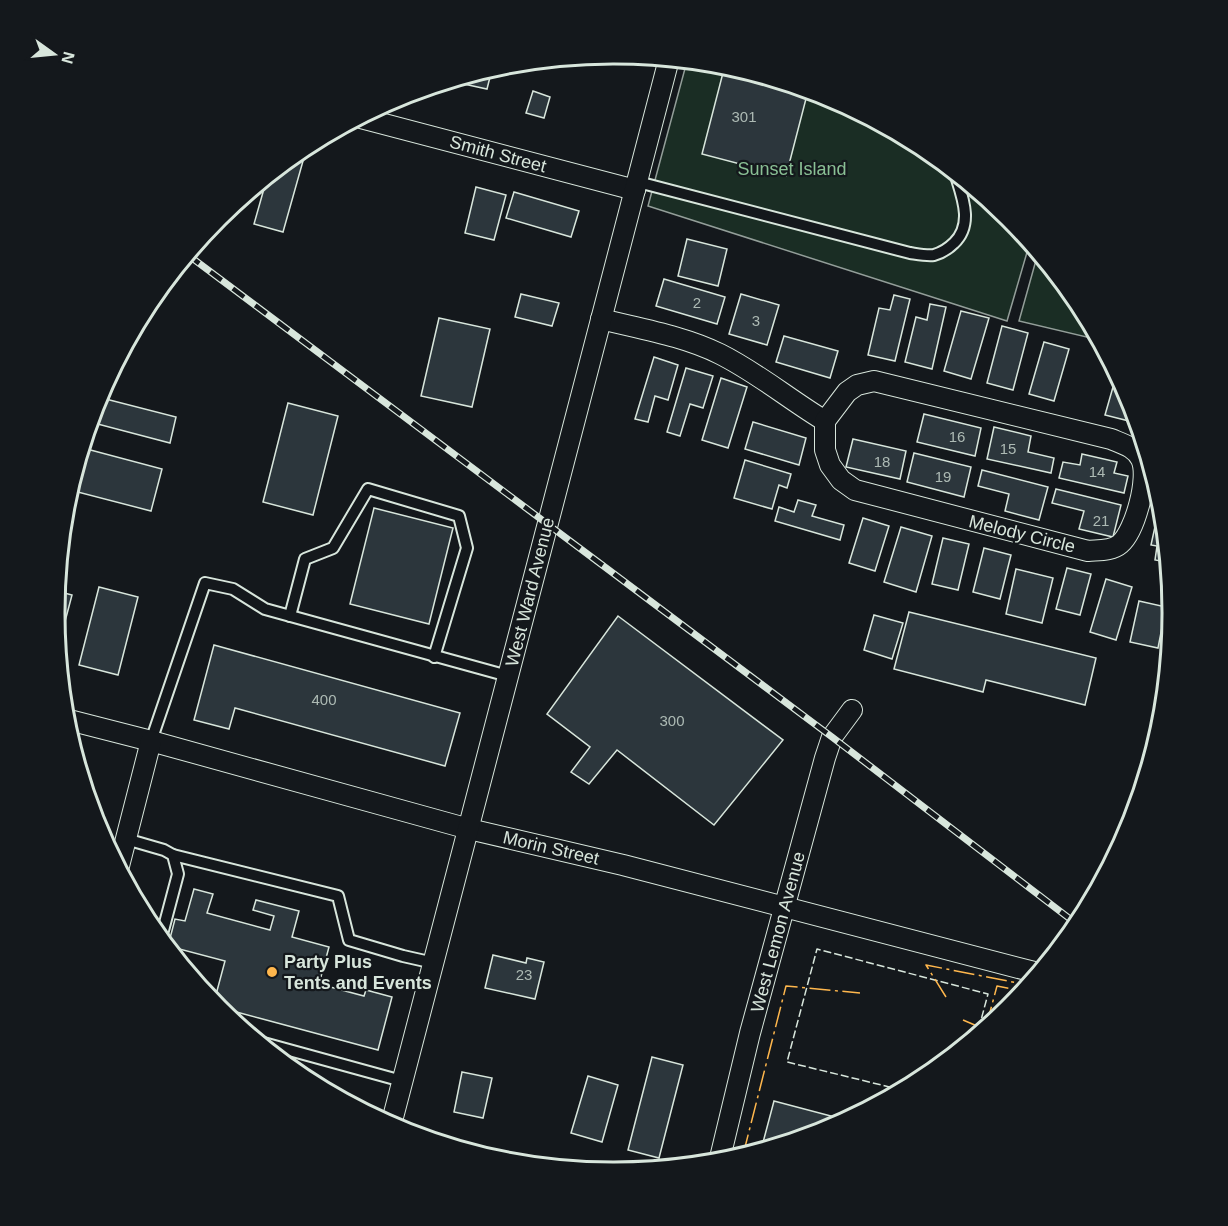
<svg xmlns="http://www.w3.org/2000/svg" width="1228" height="1226" font-family="Arial,sans-serif">
  <style>
    .green { fill: #1a2d24; stroke: #939e99; stroke-width: 1.5 }
    .building { fill: #2c363c; stroke: #d8e6dc; stroke-width: 1.5 }
    .lines { fill: none; stroke-linecap: round; stroke-linejoin: round }
    .lane-casing { stroke: #d8e6dc; stroke-width: 14 }
    .street-casing { stroke: #d8e6dc; stroke-width: 22 }
    .lane { stroke: #14181c; stroke-width: 10 }
    .street { stroke: #14181c; stroke-width: 20 }
    .rail-casing { stroke: #d8e6dc; stroke-width: 7 }
    .rail { stroke: #14181c; stroke-width: 4.5; stroke-dasharray: 14; stroke-linecap: butt }
    .fence { stroke: #d8e6dc; stroke-width: 1.5; stroke-dasharray: 8 3; stroke-linecap: butt }
    .power { stroke: #ffb74d; stroke-width: 1.5; stroke-dasharray: 21 4.5 3 4.5; stroke-linecap: butt }
    .poi-dot { fill: #ffb74d; stroke: #14181c; stroke-width: 2 }
    .labels { text-anchor: middle; dominant-baseline: central; stroke-width: 4.5; stroke-linejoin: round; paint-order: stroke }
    .number-label { font-size: 15px; fill: #adbab4 }
    .street-label { font-size: 18px; fill: #d8e6dc; stroke: #14181c }
    .park-label { font-size: 18px; fill: #8ac095; stroke: #14181c }
    .poi-label { font-size: 18px; font-weight: bold; fill: #d8e6dc; stroke: #14181c; text-anchor: start }
    .rim { fill: none; stroke: #d8e6dc; stroke-width: 3 }
  </style>
  <rect width="100%" height="100%" fill="#14181c"/>
  <g class="green">
    <path d="M687,61L723,65L828,97L925,148L1010,218L1030,242L1007,321L648,206Z"/>
    <path d="M1038,253L1079,303L1099,340L1019,321Z"/>
  </g>
  <g class="building">
    <path d="M618,54L617,61L596,56L614,54Z"/>
    <path d="M725,65L808,91L786,176L702,154Z"/>
    <path d="M492,69L487,89L459,83L461,78Z"/>
    <path d="M533,91L550,97L544,118L526,113Z"/>
    <path d="M292,158L303,161L283,232L254,224L267,178Z"/>
    <path d="M476,187L506,195L494,240L465,233Z"/>
    <path d="M514,192L579,211L571,237L506,218Z"/>
    <path d="M687,239L727,249L718,286L678,276Z"/>
    <path d="M664,279L725,297L717,324L656,306Z"/>
    <path d="M521,294L559,303L552,326L515,317Z"/>
    <path d="M741,294L779,305L767,345L729,334Z"/>
    <path d="M894,295L910,299L895,361L868,355L879,308L890,310Z"/>
    <path d="M930,304L946,307L932,369L905,362L916,317L927,320Z"/>
    <path d="M961,311L989,318L971,379L944,371Z"/>
    <path d="M439,318L490,329L472,407L421,396Z"/>
    <path d="M1002,326L1028,333L1013,390L987,383Z"/>
    <path d="M784,336L838,351L830,378L776,362Z"/>
    <path d="M1044,342L1069,349L1054,401L1029,394Z"/>
    <path d="M654,357L678,365L668,400L655,396L648,422L635,419Z"/>
    <path d="M686,368L713,376L703,408L690,404L680,436L667,432Z"/>
    <path d="M1117,373L1131,399L1135,414L1133,422L1105,415Z"/>
    <path d="M721,378L747,387L728,448L702,440Z"/>
    <path d="M98,397L176,417L170,443L90,422Z"/>
    <path d="M288,403L338,416L313,515L263,502Z"/>
    <path d="M924,414L981,428L975,456L917,442Z"/>
    <path d="M753,422L806,438L799,465L745,449Z"/>
    <path d="M994,427L1031,436L1028,452L1054,458L1051,473L987,459Z"/>
    <path d="M853,439L906,451L900,479L846,467Z"/>
    <path d="M83,448L162,469L151,511L70,490Z"/>
    <path d="M914,453L971,467L964,497L907,482Z"/>
    <path d="M1082,454L1117,462L1114,473L1128,476L1124,493L1059,478L1063,462L1080,465Z"/>
    <path d="M745,460L791,474L787,488L779,485L772,509L734,498Z"/>
    <path d="M982,470L1048,487L1039,520L1005,511L1009,494L978,486Z"/>
    <path d="M1056,489L1121,505L1113,537L1079,529L1084,511L1052,503Z"/>
    <path d="M798,500L816,505L812,516L844,525L840,540L775,521L779,507L794,512Z"/>
    <path d="M374,508L453,528L429,624L350,604Z"/>
    <path d="M863,518L889,526L875,571L849,563Z"/>
    <path d="M1156,522L1164,523L1169,577L1164,576L1167,562L1155,560L1157,546L1151,545Z"/>
    <path d="M901,527L932,536L916,592L884,582Z"/>
    <path d="M943,538L969,544L958,590L932,584Z"/>
    <path d="M984,548L1011,555L1000,599L973,592Z"/>
    <path d="M1067,568L1091,574L1080,615L1056,609Z"/>
    <path d="M1016,569L1053,578L1042,623L1006,614Z"/>
    <path d="M1106,579L1132,587L1116,640L1090,632Z"/>
    <path d="M99,587L138,597L118,675L79,665Z"/>
    <path d="M57,591L72,595L58,648L55,613Z"/>
    <path d="M1139,601L1166,607L1158,648L1130,642Z"/>
    <path d="M909,612L1096,658L1085,705L986,680L983,692L894,669Z"/>
    <path d="M874,615L903,623L892,659L864,650Z"/>
    <path d="M618,616L783,740L714,825L617,750L589,784L571,772L590,747L547,714Z"/>
    <path d="M214,645L460,713L445,766L235,708L229,729L194,720Z"/>
    <path d="M194,889L213,894L207,913L270,930L274,916L253,910L256,900L299,911L292,937L329,947L319,984L364,996L366,990L392,997L378,1050L218,1007L214,1002L225,961L168,946L175,919L185,921Z"/>
    <path d="M493,955L526,963L527,958L544,962L535,999L485,988Z"/>
    <path d="M652,1057L683,1065L659,1158L628,1150Z"/>
    <path d="M462,1072L492,1078L483,1118L454,1112Z"/>
    <path d="M588,1076L618,1085L602,1142L571,1133Z"/>
    <path d="M774,1101L846,1120L828,1130L761,1150Z"/>
  </g>
  <g class="lines">
    <g class="lane-casing">
      <g id="lane">
        <path d="M638,182L910,253C917,254 927,256 934,255C941,253 949,248 954,243C974,224 962,196 955,173"/>
        <path d="M290,616L305,559L333,548L368,489L459,516L467,548L434,657"/>
        <path d="M151,741L205,583L233,589L265,609L508,676"/>
        <path d="M126,839L164,850L173,855L178,874L161,938"/>
        <path d="M173,855L338,896L349,940L403,956L434,963"/>
        <path d="M260,1042L402,1081"/>
      </g>
    </g>
    <g class="street-casing">
      <g id="street">
        <path d="M361,118L635,190"/>
        <path d="M601,319C641,329 684,336 720,354C758,373 790,400 825,421"/>
        <path d="M874,381L1111,439C1123,444 1135,447 1141,459C1150,477 1135,531 1120,544C1112,551 1098,550 1088,551L855,490L841,480L830,465L825,450V421L847,392L857,385Z"/>
        <path d="M65,719L151,741L469,829L623,865L1038,973"/>
        <path d="M119,866L151,741"/>
        <path d="M391,1125L669,59"/>
        <path d="M719,1162L750,1033L825,758L832,737L852,710"/>
      </g>
    </g>
    <use href="#lane" class="lane"/>
    <use href="#street" class="street"/>
    <g class="rail-casing">
      <path id="rail" d="M188,255L832,737L1078,925"/>
    </g>
    <use href="#rail" class="rail"/>
    <path class="fence" d="M902,1090L787,1062L817,949L988,994L977,1035"/>
    <g class="power">
      <path d="M946,997L926,965L1028,985"/>
      <path d="M963,1020L984,1029"/>
      <path d="M986,1027L997,986L1023,991"/>
      <path d="M743,1155L786,986L860,993"/>
    </g>
  </g>
  <circle class="poi-dot" cx="272" cy="972" r="6"/>
  <g class="labels">
    <g class="number-label">
      <text x="744" y="116">301</text>
      <text x="697" y="302">2</text>
      <text x="756" y="320">3</text>
      <text x="957" y="436">16</text>
      <text x="1008" y="448">15</text>
      <text x="882" y="461">18</text>
      <text x="1097" y="471">14</text>
      <text x="943" y="476">19</text>
      <text x="1101" y="520">21</text>
      <text x="324" y="699">400</text>
      <text x="672" y="720">300</text>
      <text x="524" y="974">23</text>
    </g>
    <g class="street-label">
      <text transform="translate(498 154) rotate(15)">Smith Street</text>
      <text transform="translate(1022 534) rotate(14)">Melody Circle</text>
      <text transform="translate(530 592) rotate(-76)">West Ward Avenue</text>
      <text transform="translate(551 848) rotate(13)">Morin Street</text>
      <text transform="translate(778 932) rotate(-75)">West Lemon Avenue</text>
    </g>
    <g class="park-label">
      <text x="792" y="169">Sunset Island</text>
    </g>
    <g class="poi-label">
      <text x="284" y="962">Party Plus<tspan x="284" dy="21">Tents and Events</tspan></text>
    </g>
  </g>
  <path d="M0 0H1228V1226H0ZM613 64H614A548 548 0 0 1 1162 612V614A548 548 0 0 1 614 1162H613A548 548 0 0 1 65 614V612A548 548 0 0 1 613 64Z" fill="#14181c" fill-rule="evenodd"/>
  <path class="rim" d="M613 64H614A548 548 0 0 1 1162 612V614A548 548 0 0 1 614 1162H613A548 548 0 0 1 65 614V612A548 548 0 0 1 613 64Z"/>
  <g transform="translate(54 54) rotate(105)" stroke="#14181c" stroke-width="4.5" paint-order="stroke">
  <path d="M0-4.5L10 22L0 15L-10 22Z" fill="#d8e6dc"/>
  <text y="-9" font-size="16" font-weight="bold" text-anchor="middle" fill="#d8e6dc">N</text>
  </g>
</svg>
